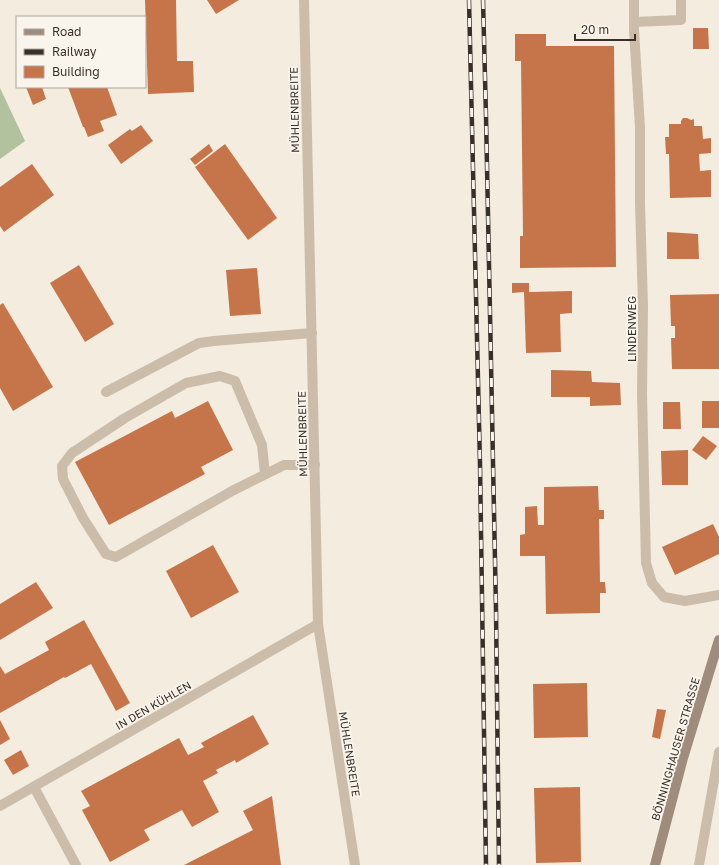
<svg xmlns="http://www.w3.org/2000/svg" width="719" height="865" font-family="'Golos Text',sans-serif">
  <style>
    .green { fill: #b2c29e }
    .building { fill: #c6754a }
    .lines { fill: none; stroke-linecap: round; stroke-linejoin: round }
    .lane { stroke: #ccbdaa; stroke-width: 10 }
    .street { stroke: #ccbdaa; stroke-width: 10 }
    .secondary { stroke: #9f8c7c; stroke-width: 10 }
    .rail-casing { stroke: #39302a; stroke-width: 4.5 }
    .rail { stroke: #faf5ec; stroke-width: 3; stroke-dasharray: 9; stroke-linecap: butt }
    .labels { text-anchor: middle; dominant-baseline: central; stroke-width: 3.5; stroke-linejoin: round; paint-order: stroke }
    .street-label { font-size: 11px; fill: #39302a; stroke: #faf5ec }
  </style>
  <rect width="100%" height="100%" fill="#f3ecdf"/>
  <path class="green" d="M0,88L25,141L0,159Z"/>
  <g class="building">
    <path d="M145,0H176L177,61H193L194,92L148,94Z"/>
    <path d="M207,0H239L216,14Z"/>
    <path d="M693,28H708L709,49H693Z"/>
    <path d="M515,34H546V46H614L616,267L520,268V236H523L521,61H515Z"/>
    <path d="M26,87H42L46,99L33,105Z"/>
    <path d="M68,87H107L117,115L100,121L104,131L88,137L84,127H83Z"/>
    <path d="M683,118H687L691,120L694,119V126H702L703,139L711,138V153L699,154L700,171L711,170V197L670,198L669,154H666L665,137H669V124H681V121Z"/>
    <path d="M141,125L153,141L121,164L108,145L130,129L132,131Z"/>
    <path d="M209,144L213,151L195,165L190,159Z"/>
    <path d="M225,144L277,218L248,240L195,167Z"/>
    <path d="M32,164L54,195L4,232L0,226V187Z"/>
    <path d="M667,232L698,234L699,259H667Z"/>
    <path d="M79,265L114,324L85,342L50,283Z"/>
    <path d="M257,268L261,314L230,316L226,270Z"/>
    <path d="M512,283H529V292L572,291V313L560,314L561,352L526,353L524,292L512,293Z"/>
    <path d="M719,294V369H672L671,338H675V326H671L670,295Z"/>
    <path d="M3,303L53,387L13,411L0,388V305Z"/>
    <path d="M551,370L591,371L592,382L620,383L621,405L590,406V397H551Z"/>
    <path d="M208,401L233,450L201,467L205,474L109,525L75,462L172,411L175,418Z"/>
    <rect x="702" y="401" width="17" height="27"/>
    <path d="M663,402H680L681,429H663Z"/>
    <path d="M703,436L717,446L706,460L692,450Z"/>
    <path d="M688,450V485H662L661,451Z"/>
    <path d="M598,486L599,510H604V519H599L600,582H605L606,593H600V613L546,614L545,556H520V535L525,534V507L537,506L538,525H544V487Z"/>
    <path d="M713,524L719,537V554L675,575L662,547Z"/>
    <path d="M213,545L239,592L191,618L166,571Z"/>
    <path d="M36,582L53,608L0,640V604Z"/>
    <path d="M84,620L130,703L116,711L91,664L65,678L64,677L0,713V666L5,674L49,650L45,642Z"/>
    <path d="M587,683L588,737L534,738L533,684Z"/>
    <path d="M657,709L666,710L660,739L652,737Z"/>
    <path d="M253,715L269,744L236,763L235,760L216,770L218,773L203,781L219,812L192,827L182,810L144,830L150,840L110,862L82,810L90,806L81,791L179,738L188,755L204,747L201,743Z"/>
    <path d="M0,720L10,739L0,745Z"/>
    <path d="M21,750L29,766L13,775L4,760Z"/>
    <path d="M580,787L581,862L536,863L534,788Z"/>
    <path d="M272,796L281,865H184L253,830L243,811Z"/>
  </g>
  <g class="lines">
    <g class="lane">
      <path d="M634,22L681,20V0"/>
      <path d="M106,392L199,343L214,341L312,333"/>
      <path d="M265,474L262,445L235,381L220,376L186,383L125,418L72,453L62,466L63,479L83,518L106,554L116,557L232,491L284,465H315"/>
    </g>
    <g class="street">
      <path d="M304,0L318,624L355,865"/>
      <path d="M634,0V30L640,128V203L643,306L642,394L646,563L652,583L664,597L685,601L719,595"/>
      <path d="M34,787L76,865"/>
      <path d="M0,806L318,624"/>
      <path d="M699,865L719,752"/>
    </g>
    <path class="secondary" d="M655,865L683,758L719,640"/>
    <g class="rail-casing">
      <g id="rail">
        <path d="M469,0L480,464L486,865"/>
        <path d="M483,0L486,116L496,610L499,865"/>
      </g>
    </g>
    <use href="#rail" class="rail"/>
  </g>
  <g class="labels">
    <g class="street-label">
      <text transform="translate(294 110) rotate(-91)">MÜHLENBREITE</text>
      <text transform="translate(631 329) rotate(-90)">LINDENWEG</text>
      <text transform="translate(302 434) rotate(-91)">MÜHLENBREITE</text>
      <text transform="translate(153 705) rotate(-30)">IN DEN KÜHLEN</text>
      <text transform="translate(675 749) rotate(-74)">BÖNNINGHAUSER STRASSE</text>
      <text transform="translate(350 754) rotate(81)">MÜHLENBREITE</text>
    </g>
  </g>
  <rect x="16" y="16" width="130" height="72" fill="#faf5ec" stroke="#ada69e"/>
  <rect x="24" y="29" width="20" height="6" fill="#9f8c7c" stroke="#ada69e"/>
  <text x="52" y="36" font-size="12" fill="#39302a">Road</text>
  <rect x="24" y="49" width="20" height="6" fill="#39302a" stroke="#ada69e"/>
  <text x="52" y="56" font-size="12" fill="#39302a">Railway</text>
  <rect x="24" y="66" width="20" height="12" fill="#c6754a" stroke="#ada69e"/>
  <text x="52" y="76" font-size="12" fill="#39302a">Building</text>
  <path d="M575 34v6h60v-6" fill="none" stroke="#39302a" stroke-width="2"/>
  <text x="581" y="34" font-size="12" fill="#39302a" stroke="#faf5ec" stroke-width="3" paint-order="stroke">20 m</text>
</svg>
